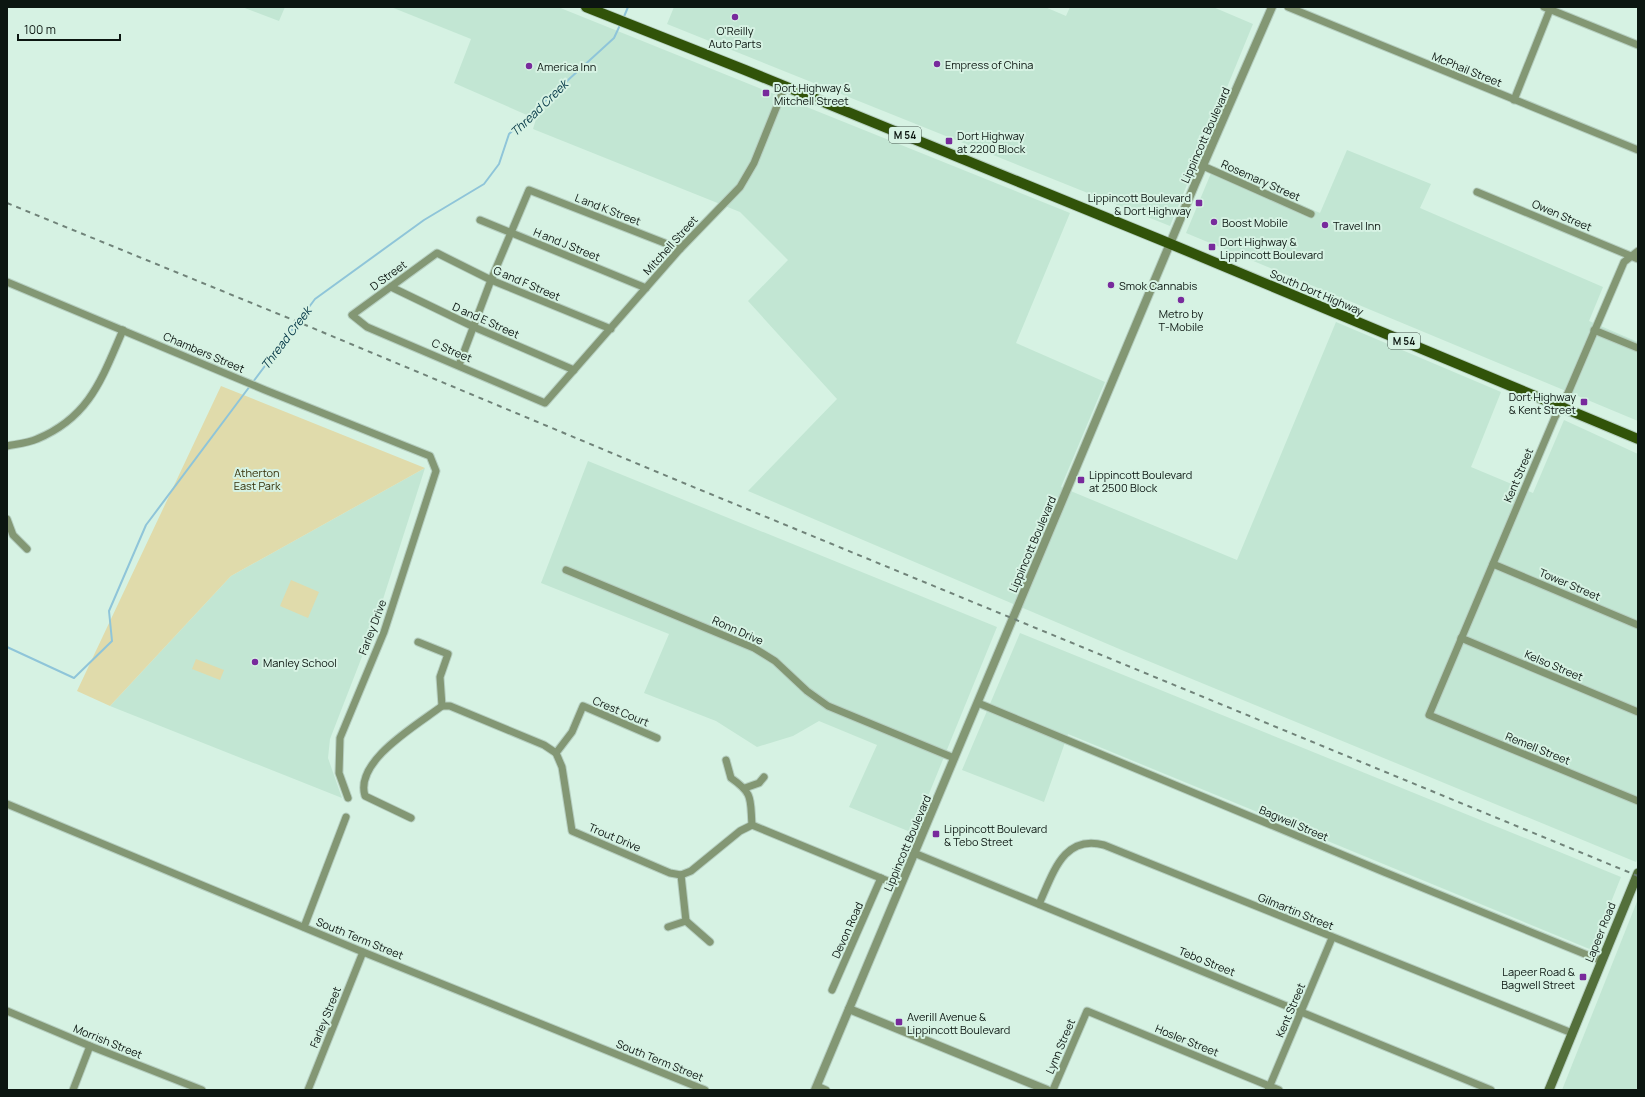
<svg xmlns="http://www.w3.org/2000/svg" width="1645" height="1097" font-family="Manrope,sans-serif">
  <style>
    .built { fill: #c2e6d3 }
    .green { fill: #e0dbab }
    .lines { fill: none; stroke-linecap: round; stroke-linejoin: round }
    .stream { stroke: #8fc5d9; stroke-width: 2 }
    .minor-casing { stroke: #b6cfc1; stroke-width: 9 }
    .tertiary-casing { stroke: #b6cfc1; stroke-width: 10 }
    .secondary-casing { stroke: #b6cfc1; stroke-width: 11 }
    .primary-casing { stroke: #b6cfc1; stroke-width: 12 }
    .minor { stroke: #839774; stroke-width: 7 }
    .tertiary { stroke: #839774; stroke-width: 8 }
    .secondary { stroke: #536f3b; stroke-width: 9 }
    .primary { stroke: #315309; stroke-width: 10 }
    .rail { stroke: #708379; stroke-width: 2; stroke-dasharray: 5 5; stroke-linecap: butt }
    .poi-dot { fill: #782a9c; stroke: #d6f2e3; stroke-width: 1.5 }
    .labels { text-anchor: middle; dominant-baseline: central; stroke-width: 4; stroke-linejoin: round; paint-order: stroke }
    .shield { fill: #d6f2e3; stroke: #495850; stroke-width: 1 }
    .shield-label { font-size: 10px; font-weight: bold; fill: #0c1611 }
    .poi-label { font-size: 11px; fill: #0c1611; stroke: #d6f2e3; text-anchor: start }
    .street-label { font-size: 11px; fill: #0c1611; stroke: #d6f2e3 }
    .park-label { font-size: 11px; fill: #36310a; stroke: #d6f2e3 }
    .water-label { font-size: 12px; font-style: italic; fill: #023645; stroke: #d6f2e3 }
  </style>
  <rect width="100%" height="100%" fill="#d6f2e3"/>
  <g class="built">
    <path d="M242,7H285L279,21Z"/>
    <path d="M391,7H558L1070,213L1016,343L1105,382L1061,487L1237,560L1336,322L1501,392L1471,467L1533,493L1564,420L1638,454V857L1636,862L1124,651L748,491L837,399L748,301L788,260L740,212L533,129L536,119L454,83L471,39Z"/>
    <path d="M674,7H1045L1066,16L1070,7H1213L1253,24L1170,226L667,24Z"/>
    <path d="M1347,150L1431,184L1420,208L1603,287L1589,321L1638,342V421L1186,233L1214,166L1320,213Z"/>
    <path d="M588,461L997,627L913,833L849,807L877,745L819,721L793,736L757,747L716,721L644,693L669,634L541,583Z"/>
    <path d="M425,468L377,618L330,739L328,758L342,798L110,706L231,576Z"/>
    <path d="M1020,633L1621,877L1592,950L1068,734L1044,802L962,770Z"/>
    <path d="M1638,899V1090H1562Z"/>
  </g>
  <g class="green">
    <path d="M221,386L425,468L231,576L110,706L77,691Z"/>
    <path d="M291,580L319,592L308,618L280,606Z"/>
    <path d="M196,659L224,670L220,680L192,669Z"/>
  </g>
  <g class="lines">
    <g class="stream">
      <path d="M623,19L628,7"/>
      <path d="M253,382L315,299L424,220L484,184L499,164L509,134L614,38L620,25"/>
      <path d="M7,647L74,678L112,641L109,611L146,525L250,386"/>
    </g>
    <g class="minor-casing">
      <g id="minor">
        <path d="M1288,7L1638,150"/>
        <path d="M1544,7L1638,45"/>
        <path d="M1514,100L1551,7"/>
        <path d="M1203,166L1311,214"/>
        <path d="M1477,192L1638,259"/>
        <path d="M480,220L646,288"/>
        <path d="M1638,251L1624,262L1568,393L1555,417L1429,715L1638,801"/>
        <path d="M7,282L265,390L430,456L436,471L384,632L340,738L339,773L348,798"/>
        <path d="M391,287L474,327L574,370"/>
        <path d="M611,329L491,280L437,253L352,315L367,327L545,403L680,249L740,187L754,163L785,86"/>
        <path d="M1594,330L1638,348"/>
        <path d="M459,365L491,280L529,190L680,249"/>
        <path d="M7,446C17,444 28,443 37,439C90,417 102,378 123,330"/>
        <path d="M7,519L13,535L27,549"/>
        <path d="M1493,564L1638,625"/>
        <path d="M566,570L754,648L775,661L807,691L828,706L954,758"/>
        <path d="M1461,638L1638,712"/>
        <path d="M418,642L448,654L440,677L442,706"/>
        <path d="M978,703L1384,872L1602,961"/>
        <path d="M556,753L572,732L583,706L657,738"/>
        <path d="M726,760L731,778C754,794 750,799 752,825"/>
        <path d="M745,788L759,783L764,777"/>
        <path d="M7,804L363,952L705,1090"/>
        <path d="M411,818L365,796C354,761 417,725 442,706H450L544,745L556,753L562,767L572,831L670,873L681,875L691,871L740,831L752,825L900,886"/>
        <path d="M914,853L1491,1090"/>
        <path d="M681,875L686,921"/>
        <path d="M1039,904C1053,874 1063,834 1104,845L1572,1033"/>
        <path d="M686,921L710,942"/>
        <path d="M304,927L346,817"/>
        <path d="M668,927L686,921"/>
        <path d="M832,990L881,878"/>
        <path d="M7,1011L90,1046L202,1090"/>
        <path d="M817,1086L826,1090"/>
        <path d="M73,1090L90,1046"/>
        <path d="M308,1090L363,952"/>
        <path d="M1053,1090L1087,1011L1279,1090"/>
        <path d="M1268,1090L1332,938"/>
      </g>
    </g>
    <g class="tertiary-casing">
      <g id="tertiary">
        <path d="M849,1009L1047,1090"/>
        <path d="M815,1090L1195,184L1272,7"/>
      </g>
    </g>
    <g class="secondary-casing">
      <path id="secondary" d="M1549,1090L1638,873"/>
    </g>
    <g class="primary-casing">
      <path id="primary" d="M586,7L745,70L1161,240L1638,439"/>
    </g>
    <use href="#minor" class="minor"/>
    <use href="#tertiary" class="tertiary"/>
    <use href="#secondary" class="secondary"/>
    <use href="#primary" class="primary"/>
    <path class="rail" d="M7,203L303,324L674,479L1638,876"/>
  </g>
  <g class="poi-dot">
    <circle cx="735" cy="17" r="4"/>
    <circle cx="937" cy="64" r="4"/>
    <circle cx="529" cy="66" r="4"/>
    <rect x="762" y="89" width="8" height="8" rx="2"/>
    <rect x="945" y="137" width="8" height="8" rx="2"/>
    <rect x="1195" y="199" width="8" height="8" rx="2"/>
    <circle cx="1214" cy="222" r="4"/>
    <circle cx="1325" cy="225" r="4"/>
    <rect x="1208" y="243" width="8" height="8" rx="2"/>
    <circle cx="1111" cy="285" r="4"/>
    <circle cx="1181" cy="300" r="4"/>
    <rect x="1580" y="398" width="8" height="8" rx="2"/>
    <rect x="1077" y="476" width="8" height="8" rx="2"/>
    <circle cx="255" cy="662" r="4"/>
    <rect x="932" y="830" width="8" height="8" rx="2"/>
    <rect x="1579" y="973" width="8" height="8" rx="2"/>
    <rect x="895" y="1018" width="8" height="8" rx="2"/>
  </g>
  <g class="labels">
    <g class="shield">
      <rect x="889" y="127" width="32" height="16" rx="3"/>
      <rect x="1388" y="333" width="32" height="16" rx="3"/>
    </g>
    <g class="shield-label">
      <text x="905" y="135">M 54</text>
      <text x="1404" y="341">M 54</text>
    </g>
    <g class="poi-label">
      <text x="735" y="30" text-anchor="middle">O'Reilly<tspan x="735" dy="13">Auto Parts</tspan></text>
      <text x="945" y="64">Empress of China</text>
      <text x="537" y="66">America Inn</text>
      <text x="774" y="87">Dort Highway &amp;<tspan x="774" dy="13">Mitchell Street</tspan></text>
      <text x="957" y="135">Dort Highway<tspan x="957" dy="13">at 2200 Block</tspan></text>
      <text x="1191" y="197" text-anchor="end">Lippincott Boulevard<tspan x="1191" dy="13">&amp; Dort Highway</tspan></text>
      <text x="1222" y="222">Boost Mobile</text>
      <text x="1333" y="225">Travel Inn</text>
      <text x="1220" y="241">Dort Highway &amp;<tspan x="1220" dy="13">Lippincott Boulevard</tspan></text>
      <text x="1119" y="285">Smok Cannabis</text>
      <text x="1181" y="313" text-anchor="middle">Metro by<tspan x="1181" dy="13">T-Mobile</tspan></text>
      <text x="1576" y="396" text-anchor="end">Dort Highway<tspan x="1576" dy="13">&amp; Kent Street</tspan></text>
      <text x="1089" y="474">Lippincott Boulevard<tspan x="1089" dy="13">at 2500 Block</tspan></text>
      <text x="263" y="662">Manley School</text>
      <text x="944" y="828">Lippincott Boulevard<tspan x="944" dy="13">&amp; Tebo Street</tspan></text>
      <text x="1575" y="971" text-anchor="end">Lapeer Road &amp;<tspan x="1575" dy="13">Bagwell Street</tspan></text>
      <text x="907" y="1016">Averill Avenue &amp;<tspan x="907" dy="13">Lippincott Boulevard</tspan></text>
    </g>
    <g class="street-label">
      <text transform="translate(1467 69) rotate(22)">McPhail Street</text>
      <text transform="translate(1205 135) rotate(-66)">Lippincott Boulevard</text>
      <text transform="translate(1261 180) rotate(24)">Rosemary Street</text>
      <text transform="translate(608 209) rotate(21)">L and K Street</text>
      <text transform="translate(1562 215) rotate(23)">Owen Street</text>
      <text transform="translate(567 244) rotate(22)">H and J Street</text>
      <text transform="translate(670 245) rotate(-48)">Mitchell Street</text>
      <text transform="translate(388 275) rotate(-36)">D Street</text>
      <text transform="translate(527 283) rotate(23)">G and F Street</text>
      <text transform="translate(1317 292) rotate(23)">South Dort Highway</text>
      <text transform="translate(486 320) rotate(24)">D and E Street</text>
      <text transform="translate(452 350) rotate(23)">C Street</text>
      <text transform="translate(204 352) rotate(23)">Chambers Street</text>
      <text transform="translate(1518 475) rotate(-67)">Kent Street</text>
      <text transform="translate(1032 544) rotate(-67)">Lippincott Boulevard</text>
      <text transform="translate(1570 584) rotate(23)">Tower Street</text>
      <text transform="translate(372 627) rotate(-69)">Farley Drive</text>
      <text transform="translate(738 630) rotate(24)">Ronn Drive</text>
      <text transform="translate(1554 665) rotate(23)">Kelso Street</text>
      <text transform="translate(621 711) rotate(23)">Crest Court</text>
      <text transform="translate(1538 748) rotate(22)">Remell Street</text>
      <text transform="translate(1294 823) rotate(23)">Bagwell Street</text>
      <text transform="translate(615 837) rotate(23)">Trout Drive</text>
      <text transform="translate(907 843) rotate(-67)">Lippincott Boulevard</text>
      <text transform="translate(1296 911) rotate(22)">Gilmartin Street</text>
      <text transform="translate(847 930) rotate(-66)">Devon Road</text>
      <text transform="translate(1600 932) rotate(-68)">Lapeer Road</text>
      <text transform="translate(360 938) rotate(22)">South Term Street</text>
      <text transform="translate(1207 961) rotate(22)">Tebo Street</text>
      <text transform="translate(1290 1010) rotate(-67)">Kent Street</text>
      <text transform="translate(325 1017) rotate(-68)">Farley Street</text>
      <text transform="translate(1187 1040) rotate(22)">Hosler Street</text>
      <text transform="translate(108 1041) rotate(22)">Morrish Street</text>
      <text transform="translate(1060 1046) rotate(-67)">Lynn Street</text>
      <text transform="translate(660 1060) rotate(22)">South Term Street</text>
    </g>
    <g class="park-label">
      <text x="257" y="472">Atherton<tspan x="257" dy="13">East Park</tspan></text>
    </g>
    <g class="water-label">
      <text transform="translate(539 108) rotate(-44)">Thread Creek</text>
      <text transform="translate(286 338) rotate(-53)">Thread Creek</text>
    </g>
  </g>
  <rect width="1645" height="1097" fill="none" stroke="#0c1611" stroke-width="16"/>
  <path d="M18 34v6h102v-6" fill="none" stroke="#0c1611" stroke-width="2"/>
  <text x="24" y="34" font-size="12" fill="#0c1611" stroke="#d6f2e3" stroke-width="3" paint-order="stroke">100 m</text>
</svg>
